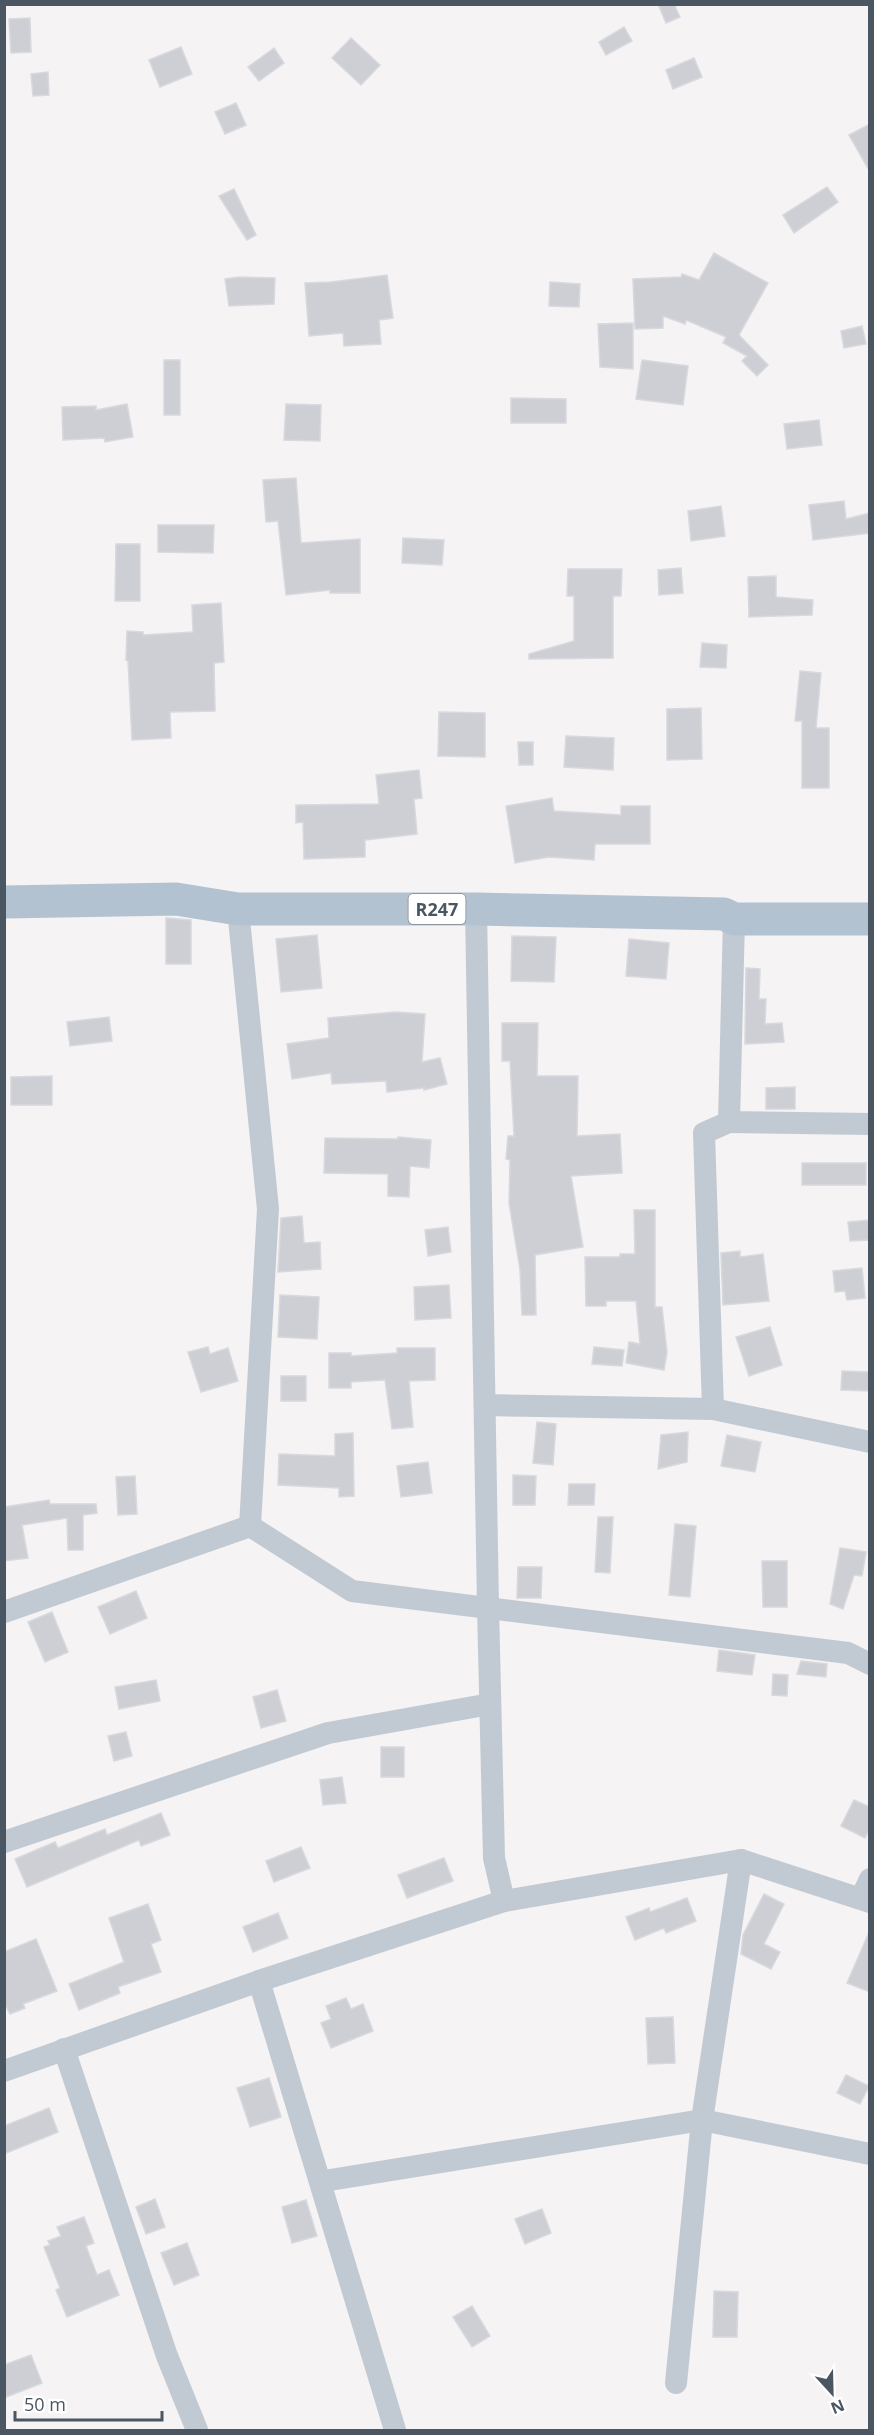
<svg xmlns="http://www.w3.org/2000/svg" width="874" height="2435" font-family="'Open Sans',sans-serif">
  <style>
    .building { fill: #cdcfd5; stroke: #d7d9de; stroke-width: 1.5 }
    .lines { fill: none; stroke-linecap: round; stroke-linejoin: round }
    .minor { stroke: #c1cad2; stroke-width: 22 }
    .primary { stroke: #b3c2d1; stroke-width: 33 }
    .labels { text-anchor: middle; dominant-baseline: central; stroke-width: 5; stroke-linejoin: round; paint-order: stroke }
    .shield { fill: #fff; stroke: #808990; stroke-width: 1.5 }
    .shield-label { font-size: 18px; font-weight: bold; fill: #4a5661 }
  </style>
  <rect width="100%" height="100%" fill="#f5f3f3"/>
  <g class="building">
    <path d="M658,4H674L680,17L666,23Z"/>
    <path d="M30,18L31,52L11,53L9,19Z"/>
    <path d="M624,27L632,41L606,55L599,42Z"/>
    <path d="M351,38L380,65L361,85L332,58Z"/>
    <path d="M181,47L192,74L160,87L149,60Z"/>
    <path d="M274,48L284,63L259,81L248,67Z"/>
    <path d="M694,58L702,77L673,89L666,70Z"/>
    <path d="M48,72L49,95L33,96L31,74Z"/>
    <path d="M236,103L246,125L225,134L215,112Z"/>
    <path d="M870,124V172L849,135Z"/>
    <path d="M827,187L838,202L794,233L783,215Z"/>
    <path d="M234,189L256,235L247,240L219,196Z"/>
    <path d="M714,253L768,283L739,335L768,365L757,376L742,361L747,356L723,343L726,337L686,320L685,324L663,316V328L635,329L633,279L681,277L682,274L699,280Z"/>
    <path d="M387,275L393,318L379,320L381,344L344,346L343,333L309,336L305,283L331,282Z"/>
    <path d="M239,277L275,278L274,304L229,306L225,279Z"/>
    <path d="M550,282L580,284L579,307L549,306Z"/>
    <path d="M633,323V369L600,367L598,324Z"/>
    <path d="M862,326L866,344L844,348L841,331Z"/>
    <rect x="164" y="360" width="16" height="55"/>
    <path d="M642,360L688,366L683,405L636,399Z"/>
    <path d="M511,398L566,399V423H511Z"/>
    <path d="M127,404L133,437L105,442L104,438L63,440L62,407L96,406V410Z"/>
    <path d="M286,404L321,405L320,441L284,440Z"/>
    <path d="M819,420L822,445L787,449L784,424Z"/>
    <path d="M296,478L301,543L360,539V593H330V590L286,595L278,521L266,522L263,480Z"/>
    <path d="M844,501L846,519L870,513V533L813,540L809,505Z"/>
    <path d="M721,506L725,536L691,541L688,511Z"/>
    <path d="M158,525H214L213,553L158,552Z"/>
    <path d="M403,538L444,540L442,565L402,563Z"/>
    <path d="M116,544H140V601H115Z"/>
    <path d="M681,568L683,593L659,595L658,570Z"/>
    <path d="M568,569H622L621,596H613V658L529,659V654L574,641V596H567Z"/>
    <path d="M776,576V597L813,600L812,615L749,617L748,577Z"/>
    <path d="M221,603L224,662L214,663L215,711L170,712L171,738L132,740L128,661L126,660L127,631L143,632V635L193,632L192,605Z"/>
    <path d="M702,643L727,645L726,668L700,667Z"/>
    <path d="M800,671L821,673L816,728H829V788H802V721H795Z"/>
    <path d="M701,708L702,759L667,760V709Z"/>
    <path d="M439,712L485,713V757L438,756Z"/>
    <path d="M566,736L614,738L613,770L564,767Z"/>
    <path d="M518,742H533V765H519Z"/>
    <path d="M419,770L422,798L414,799L417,834L365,840V857L304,859L303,822L296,823V805L379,804L376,775Z"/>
    <path d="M552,798L554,811L621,815V806H650V844H595L594,860L549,857L515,863L506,806Z"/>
    <path d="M166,918L191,920V964H166Z"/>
    <path d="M317,935L322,988L281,992L276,939Z"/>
    <path d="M512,936L556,937L554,982L511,981Z"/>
    <path d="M629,939L669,943L666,979L626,976Z"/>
    <path d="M746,968L760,969L759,999H766L765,1024L782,1023L784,1042L745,1044Z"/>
    <path d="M395,1012L425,1014L422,1062L440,1058L447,1084L424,1090V1088L387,1092L386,1081L332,1084L331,1073L292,1079L287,1044L329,1038L328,1018Z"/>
    <path d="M109,1017L112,1041L70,1046L67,1022Z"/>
    <path d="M502,1023H538L537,1076H578L577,1136L620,1134L622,1173L571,1176L583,1247L535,1255L536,1315H522L520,1270L509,1203L510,1160L506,1159L508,1136H514L510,1061H502Z"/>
    <path d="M52,1076V1105H11V1077Z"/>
    <path d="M795,1087V1109H766V1088Z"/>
    <path d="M398,1137L431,1140L429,1168L410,1166L409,1197L388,1196V1174L324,1173L325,1138L398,1139Z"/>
    <rect x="802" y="1163" width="64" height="22"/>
    <path d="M634,1210H655V1307H662L667,1352L664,1370L626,1363L629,1342L640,1344L636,1301H606V1306H586L585,1257H620V1254H635Z"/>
    <path d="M302,1216L304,1243L320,1242L321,1269L278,1272L281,1218Z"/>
    <path d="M870,1220V1240L850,1241L848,1222Z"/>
    <path d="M448,1227L451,1252L428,1256L425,1230Z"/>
    <path d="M740,1251V1257L763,1254L769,1301L723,1305L721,1253Z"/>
    <path d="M862,1268L865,1298L847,1300L845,1291L835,1292L833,1271Z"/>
    <path d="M449,1285L451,1318L415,1320L414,1287Z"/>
    <path d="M280,1295L319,1297L317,1339L278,1337Z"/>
    <path d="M770,1327L782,1365L749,1376L736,1337Z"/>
    <path d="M208,1347L210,1354L228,1348L238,1381L201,1392L188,1352Z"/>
    <path d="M594,1347L624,1350L622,1366L592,1364Z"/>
    <path d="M397,1348H435V1380L409,1381L413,1427L392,1429L385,1380L351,1382V1388H329V1353H351V1356L397,1353Z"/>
    <path d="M842,1371L870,1372V1391L841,1390Z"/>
    <rect x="281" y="1376" width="25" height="25"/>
    <path d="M537,1422L556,1424L553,1465L533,1463Z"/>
    <path d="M688,1432L687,1462L658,1469L661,1435Z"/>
    <path d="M353,1433L354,1496L339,1497V1488L278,1485L279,1454L335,1456V1434Z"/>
    <path d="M727,1435L761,1442L755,1472L721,1466Z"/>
    <path d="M428,1462L432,1493L401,1497L397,1466Z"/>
    <path d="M513,1475L536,1476L535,1505H513Z"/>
    <path d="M135,1476L137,1514L118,1515L116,1477Z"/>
    <path d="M569,1484H595L594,1505H568Z"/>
    <path d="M49,1500L50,1504H96L97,1513L83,1515V1550H68L67,1518L22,1525L28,1558L4,1561V1507Z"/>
    <path d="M598,1517H613L610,1573L595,1572Z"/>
    <path d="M675,1524L696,1526L690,1597L669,1595Z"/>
    <path d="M840,1548L866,1552L862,1576L854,1575L843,1609L830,1604Z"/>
    <path d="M762,1561H787V1607H763Z"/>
    <path d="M518,1567H542L541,1598H517Z"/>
    <path d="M136,1591L147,1618L110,1634L98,1607Z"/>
    <path d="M52,1612L68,1652L45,1662L28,1622Z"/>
    <path d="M719,1650L755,1655L752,1675L717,1671Z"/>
    <path d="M801,1661L827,1664L826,1677L797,1674Z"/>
    <path d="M773,1674L788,1675L787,1696L772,1695Z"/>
    <path d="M156,1680L160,1701L119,1709L115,1687Z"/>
    <path d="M277,1690L286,1721L261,1728L253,1697Z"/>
    <path d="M126,1732L132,1756L114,1761L108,1736Z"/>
    <rect x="381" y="1747" width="23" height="30"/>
    <path d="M342,1777L346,1803L323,1805L320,1780Z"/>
    <path d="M854,1800L870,1807V1828L865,1838L841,1826Z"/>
    <path d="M161,1813L170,1835L141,1846L139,1840L27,1887L15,1859L55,1842L58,1848L105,1829L107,1835Z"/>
    <path d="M301,1847L310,1868L274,1882L266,1861Z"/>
    <path d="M444,1858L453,1881L407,1898L398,1875Z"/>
    <path d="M764,1894L784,1904L764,1944L780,1952L771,1969L741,1954L743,1935Z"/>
    <path d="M687,1898L696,1921L666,1933L664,1928L635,1940L626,1917L649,1908L650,1912Z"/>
    <path d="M148,1904L161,1940L151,1944L161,1972L118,1987L120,1993L79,2010L69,1984L124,1962L109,1918Z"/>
    <path d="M278,1913L288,1938L253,1952L243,1927Z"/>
    <path d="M870,1930V1992L847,1983Z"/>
    <path d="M36,1939L57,1991L23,2004L25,2008L10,2014L4,2002V1952Z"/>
    <path d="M346,1998L351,2009L363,2004L373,2031L331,2048L321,2023L331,2019L326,2006Z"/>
    <path d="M673,2017L675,2063L648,2064L646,2018Z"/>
    <path d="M846,2075L869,2086L860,2104L837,2093Z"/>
    <path d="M269,2078L281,2117L250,2127L237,2088Z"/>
    <path d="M49,2108L58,2132L4,2154V2126Z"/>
    <path d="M155,2199L165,2227L146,2234L136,2207Z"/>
    <path d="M306,2200L317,2236L292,2243L282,2207Z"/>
    <path d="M542,2209L551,2233L525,2244L515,2219Z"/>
    <path d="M84,2217L94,2243L86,2246L97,2275L109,2270L119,2295L67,2317L56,2290L60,2288L44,2247L50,2245L48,2241L61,2236L57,2227Z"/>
    <path d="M187,2243L199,2275L174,2285L161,2253Z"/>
    <path d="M714,2291L738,2292L737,2337H713Z"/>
    <path d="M472,2306L490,2336L472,2347L453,2317Z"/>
    <path d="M31,2355L42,2383L4,2398V2365Z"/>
  </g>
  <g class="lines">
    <g class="minor">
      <path d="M238,909L268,1209L250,1526"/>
      <path d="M476,909L488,1607L494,1858L504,1901"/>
      <path d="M734,919L729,1122L870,1124"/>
      <path d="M485,1405L713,1409L870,1442"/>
      <path d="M713,1409L704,1133L729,1122"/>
      <path d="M4,1612L250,1526L352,1591L848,1653L870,1664"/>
      <path d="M4,1842L328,1733L490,1704"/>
      <path d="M861,1898L870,1879"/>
      <path d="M259,1981L395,2430"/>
      <path d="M64,2049L167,2356L197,2430"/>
      <path d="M4,2071L259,1981L504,1901L741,1860L870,1902"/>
      <path d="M330,2180L702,2120L870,2154"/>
      <path d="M676,2383L702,2120L741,1860"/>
    </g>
    <path class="primary" d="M4,902L176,899L238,909H476L724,914L734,919H870"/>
  </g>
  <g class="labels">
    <rect class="shield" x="408.5" y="894" width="57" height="30" rx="4.5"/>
    <g class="shield-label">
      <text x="437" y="909">R247</text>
    </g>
  </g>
  <rect width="874" height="2435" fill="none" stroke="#4a5661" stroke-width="12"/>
  <g transform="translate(832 2393) rotate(158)" stroke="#ffffff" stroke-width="4.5" paint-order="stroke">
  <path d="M0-4.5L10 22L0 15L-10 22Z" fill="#4a5661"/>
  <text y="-9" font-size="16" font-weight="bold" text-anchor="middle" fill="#4a5661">N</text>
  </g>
  <path d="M15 2411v9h147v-9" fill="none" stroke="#4a5661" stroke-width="3"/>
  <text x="24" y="2411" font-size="18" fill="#4a5661" stroke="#ffffff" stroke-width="4.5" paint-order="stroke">50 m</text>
</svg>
